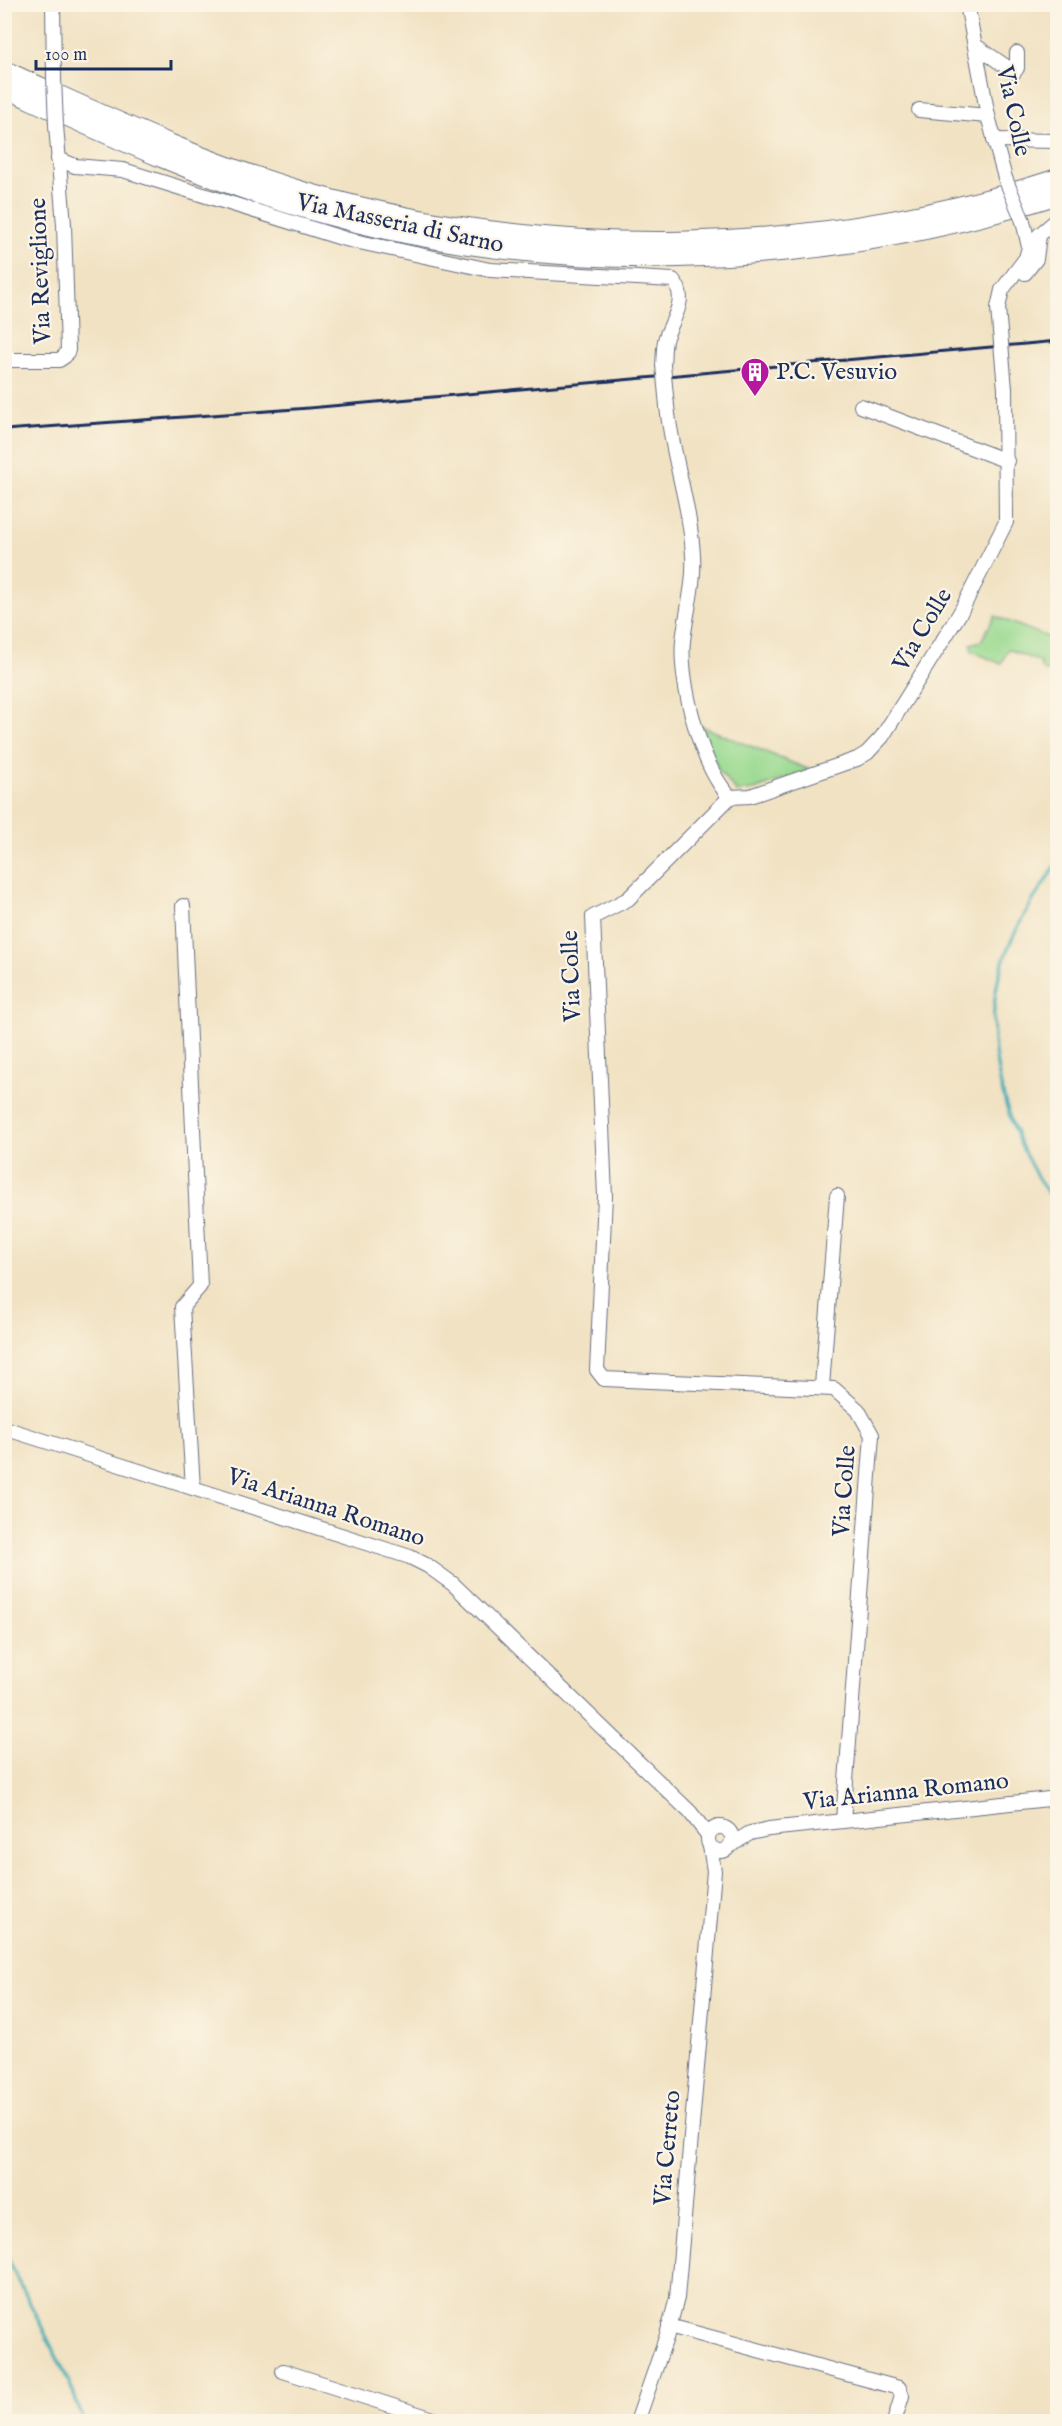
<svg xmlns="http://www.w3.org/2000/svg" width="1062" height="2426" font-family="'IM FELL English',serif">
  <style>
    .green { fill: #98d98f; stroke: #5a8476; stroke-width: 1.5 }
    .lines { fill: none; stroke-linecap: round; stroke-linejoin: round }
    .stream { stroke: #3babb8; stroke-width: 3 }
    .minor-casing { stroke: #666e81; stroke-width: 16 }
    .highway-casing { stroke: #666e81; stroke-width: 22 }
    .minor { stroke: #fff; stroke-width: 14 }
    .highway { stroke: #fff; stroke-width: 20 }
    .rail { stroke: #1b2f5e; stroke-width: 3 }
    .minor-bridge-casing { stroke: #666e81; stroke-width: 16; stroke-linecap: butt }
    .minor-bridge { stroke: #fff; stroke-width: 14 }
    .labels { text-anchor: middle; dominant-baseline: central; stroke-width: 4.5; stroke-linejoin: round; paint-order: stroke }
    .street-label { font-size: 24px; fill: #1b2f5e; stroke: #fcf5e5 }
    .poi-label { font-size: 24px; fill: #1b2f5e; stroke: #fcf5e5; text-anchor: start }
  </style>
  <rect width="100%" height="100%" fill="#fcf5e5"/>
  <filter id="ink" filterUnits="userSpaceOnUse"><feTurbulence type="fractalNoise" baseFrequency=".0167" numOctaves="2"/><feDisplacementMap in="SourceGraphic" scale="12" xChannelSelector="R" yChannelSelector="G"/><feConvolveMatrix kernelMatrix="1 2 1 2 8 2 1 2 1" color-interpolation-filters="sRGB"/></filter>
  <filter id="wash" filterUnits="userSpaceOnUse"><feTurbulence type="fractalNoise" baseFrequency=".008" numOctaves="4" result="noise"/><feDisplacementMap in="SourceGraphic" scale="24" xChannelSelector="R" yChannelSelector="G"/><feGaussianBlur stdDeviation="1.35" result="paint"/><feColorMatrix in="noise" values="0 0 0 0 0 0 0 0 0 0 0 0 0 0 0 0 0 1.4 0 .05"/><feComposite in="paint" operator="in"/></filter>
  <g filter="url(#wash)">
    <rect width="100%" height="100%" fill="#f1e2c3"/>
    <g class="green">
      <path d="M995,616L1050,638L1057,634V656L1052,669L1045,671L1041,668L1040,662L1008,649L1001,664L972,651L971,644L981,641Z"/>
      <path d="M701,726L810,770L754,790L737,792L719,771Z"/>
    </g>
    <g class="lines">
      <g class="stream">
        <path d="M1058,862C1037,894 1015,925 1003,962C977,1040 1008,1144 1058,1207"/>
        <path d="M4,2251L70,2384L84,2422"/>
      </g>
    </g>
  </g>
  <g filter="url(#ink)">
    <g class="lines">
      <g class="minor-casing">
        <g id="minor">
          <path d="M53,4L54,78"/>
          <path d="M967,4L988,116L1005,178"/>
          <path d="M1014,4V5"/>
          <path d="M976,46L1014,72L1017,68V53"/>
          <path d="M919,110L988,116"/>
          <path d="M994,140L1058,141"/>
          <path d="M58,159L75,166L123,170L345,239L490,270L673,280C689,298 673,318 666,337C663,346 664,356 663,365"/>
          <path d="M1025,273L1036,259L1039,235L1058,219"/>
          <path d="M998,308L1002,290L1026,258L1029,247L1023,221"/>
          <path d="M4,360H59L65,356L68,350L64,225L56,125"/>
          <path d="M667,406C672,456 690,504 693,555C695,584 686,613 683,641C679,682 701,767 730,797"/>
          <path d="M861,406L1007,461"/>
          <path d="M183,906L200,1286L182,1307L193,1488"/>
          <path d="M822,1386L837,1196"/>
          <path d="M4,1428L410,1557L428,1566L453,1584L690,1812L708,1835"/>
          <path d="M843,1821L872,1435L858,1410L834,1389L604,1379L597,1370L605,1196L593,917L628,899L730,797L750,796L857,759L867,753L882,737L960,613L1006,522L1005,389"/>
          <circle cx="720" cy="1839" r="12"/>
          <path d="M731,1845L750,1833L769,1829L1058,1798"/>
          <path d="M669,2326L899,2388L902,2396L894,2422"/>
          <path d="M283,2371L443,2422"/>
          <path d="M637,2422L667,2335L677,2298L714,1871L710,1846"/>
        </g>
      </g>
      <g class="highway-casing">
        <g id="highway">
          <path d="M4,71C102,115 200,162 303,192C547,263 816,258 1058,179"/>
          <path d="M4,87C101,131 196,176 298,206C543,280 814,272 1058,194"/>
        </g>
      </g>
      <use href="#minor" class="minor"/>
      <use href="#highway" class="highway"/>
      <path class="rail" d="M4,430L309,408L1058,341"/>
      <g class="minor-bridge-casing">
        <g id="minor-bridge">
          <path d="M54,78L56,125"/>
          <path d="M1005,178L1023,221"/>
          <path d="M998,308L1005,389"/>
          <path d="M663,365L667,406"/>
        </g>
      </g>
      <use href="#minor-bridge" class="minor-bridge"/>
    </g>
  </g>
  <defs>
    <g id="building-pin" transform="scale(1.5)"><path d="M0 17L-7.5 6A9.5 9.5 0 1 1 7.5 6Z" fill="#b5179e" stroke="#fcf5e5"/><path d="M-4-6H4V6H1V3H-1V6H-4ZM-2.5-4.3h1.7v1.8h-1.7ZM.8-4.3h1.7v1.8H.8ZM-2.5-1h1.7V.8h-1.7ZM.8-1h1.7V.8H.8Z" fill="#fff"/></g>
  </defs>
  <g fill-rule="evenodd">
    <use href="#building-pin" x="755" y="372"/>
  </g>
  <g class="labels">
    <g class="street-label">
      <text transform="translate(1013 111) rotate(78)">Via Colle</text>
      <text transform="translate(400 224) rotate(12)">Via Masseria di Sarno</text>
      <text transform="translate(41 271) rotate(-92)">Via Reviglione</text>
      <text transform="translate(923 630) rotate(-59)">Via Colle</text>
      <text transform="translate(572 976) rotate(-92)">Via Colle</text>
      <text transform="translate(845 1491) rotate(-86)">Via Colle</text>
      <text transform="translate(326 1508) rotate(18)">Via Arianna Romano</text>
      <text transform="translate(906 1792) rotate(-6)">Via Arianna Romano</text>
      <text transform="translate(668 2148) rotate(-85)">Via Cerreto</text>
    </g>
    <g class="poi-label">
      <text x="776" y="372">P.C. Vesuvio</text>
    </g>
  </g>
  <rect width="1062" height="2426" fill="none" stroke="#fcf5e5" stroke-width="24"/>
  <path d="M36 60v9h135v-9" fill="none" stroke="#1b2f5e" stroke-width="3"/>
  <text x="45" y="60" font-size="18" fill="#1b2f5e" stroke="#fcf5e5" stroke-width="4.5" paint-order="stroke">100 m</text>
</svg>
